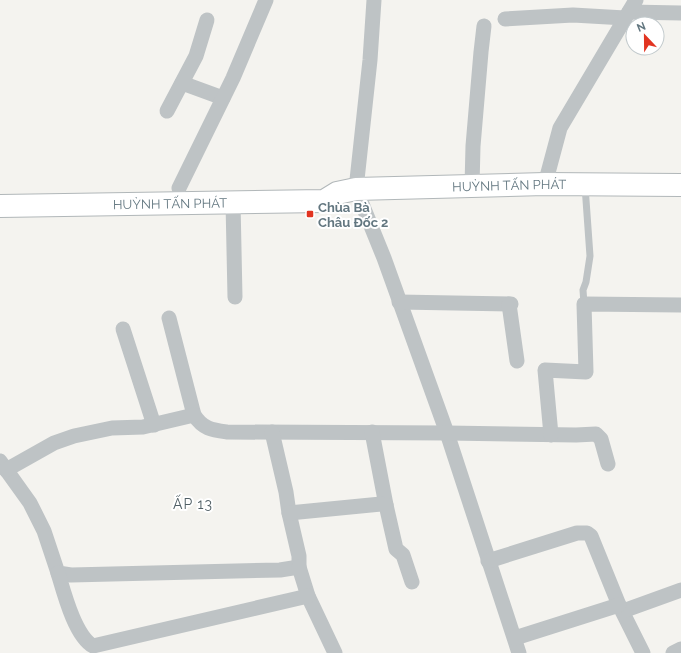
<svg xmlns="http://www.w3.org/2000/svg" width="681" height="653" font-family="Raleway,sans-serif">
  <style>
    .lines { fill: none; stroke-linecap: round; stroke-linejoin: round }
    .primary-casing { stroke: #b1b7b9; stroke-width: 24 }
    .service { stroke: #bec3c5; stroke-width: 7 }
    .minor { stroke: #bec3c5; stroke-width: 15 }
    .primary { stroke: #fff; stroke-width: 22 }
    .poi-dot { fill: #e23421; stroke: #fff; stroke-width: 1.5 }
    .labels { text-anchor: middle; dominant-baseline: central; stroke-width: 4; stroke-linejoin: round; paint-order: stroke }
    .street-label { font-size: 13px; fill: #637780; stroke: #fff }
    .poi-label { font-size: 13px; font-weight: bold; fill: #637780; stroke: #fff; text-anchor: start }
    .neighbourhood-label { font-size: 14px; letter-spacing: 1px; fill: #505f65; stroke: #fff }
  </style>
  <rect width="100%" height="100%" fill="#f4f3ef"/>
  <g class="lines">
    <g class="primary-casing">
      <g id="primary">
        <path id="s1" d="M0,206L324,201L337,193L356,189L545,184L681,185"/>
      </g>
    </g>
    <path class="service" d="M584,304L583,290L586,282L590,256L585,186"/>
    <g class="minor">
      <path d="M374,0L370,60L356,189L384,258L447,433L519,653"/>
      <path d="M629,12L681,13"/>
      <path d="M505,19L573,15L625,18"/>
      <path d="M182,83L223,98"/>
      <path d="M167,111L196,56L207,20"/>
      <path d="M545,184L560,128L636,0"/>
      <path d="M472,186L473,146L481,52L484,26"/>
      <path d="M179,188L233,78L266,0"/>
      <path d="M233,202L235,297"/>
      <path d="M399,302L511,304"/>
      <path d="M509,304L517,361"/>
      <path d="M169,318L194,415C203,429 212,430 227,432L447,433L576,435L596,434L601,439L608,464"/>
      <path d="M123,329L154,425"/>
      <path d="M372,432L386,505"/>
      <path d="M551,435L545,370L586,372L584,304L681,305"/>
      <path d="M0,461L30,503L44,531L58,573L71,575L280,570L299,567V556L289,513L286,492L272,432"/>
      <path d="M6,470L54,443L74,436L112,428L143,427L194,415"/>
      <path d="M289,513L381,504L386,505L396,549L403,555L412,582"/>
      <path d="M488,561L577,533H587L591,536L619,605L643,653"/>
      <path d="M299,567L308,596L335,653"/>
      <path d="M58,573C64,593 75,636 93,646L308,596"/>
      <path d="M623,611L681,590"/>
      <path d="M515,638L619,605"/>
      <path d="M673,653L681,649"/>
    </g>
    <use href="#primary" class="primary"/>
  </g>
  <rect class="poi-dot" x="306" y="210" width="8" height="8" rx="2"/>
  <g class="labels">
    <g class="street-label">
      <text stroke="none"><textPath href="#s1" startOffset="512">HUỲNH TẤN PHÁT</textPath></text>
      <text stroke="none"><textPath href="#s1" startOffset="170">HUỲNH TẤN PHÁT</textPath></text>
    </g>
    <g class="poi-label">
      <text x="318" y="207">Chùa Bà<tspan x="318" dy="15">Châu Đốc 2</tspan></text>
    </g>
    <g class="neighbourhood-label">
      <text x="193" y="504">ẤP 13</text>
    </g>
  </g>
  <g transform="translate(645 36) rotate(338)"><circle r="19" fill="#ffffff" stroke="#c1c9cc"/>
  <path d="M0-3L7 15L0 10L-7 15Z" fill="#e23421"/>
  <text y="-6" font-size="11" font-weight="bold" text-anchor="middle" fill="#637780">N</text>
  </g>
</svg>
